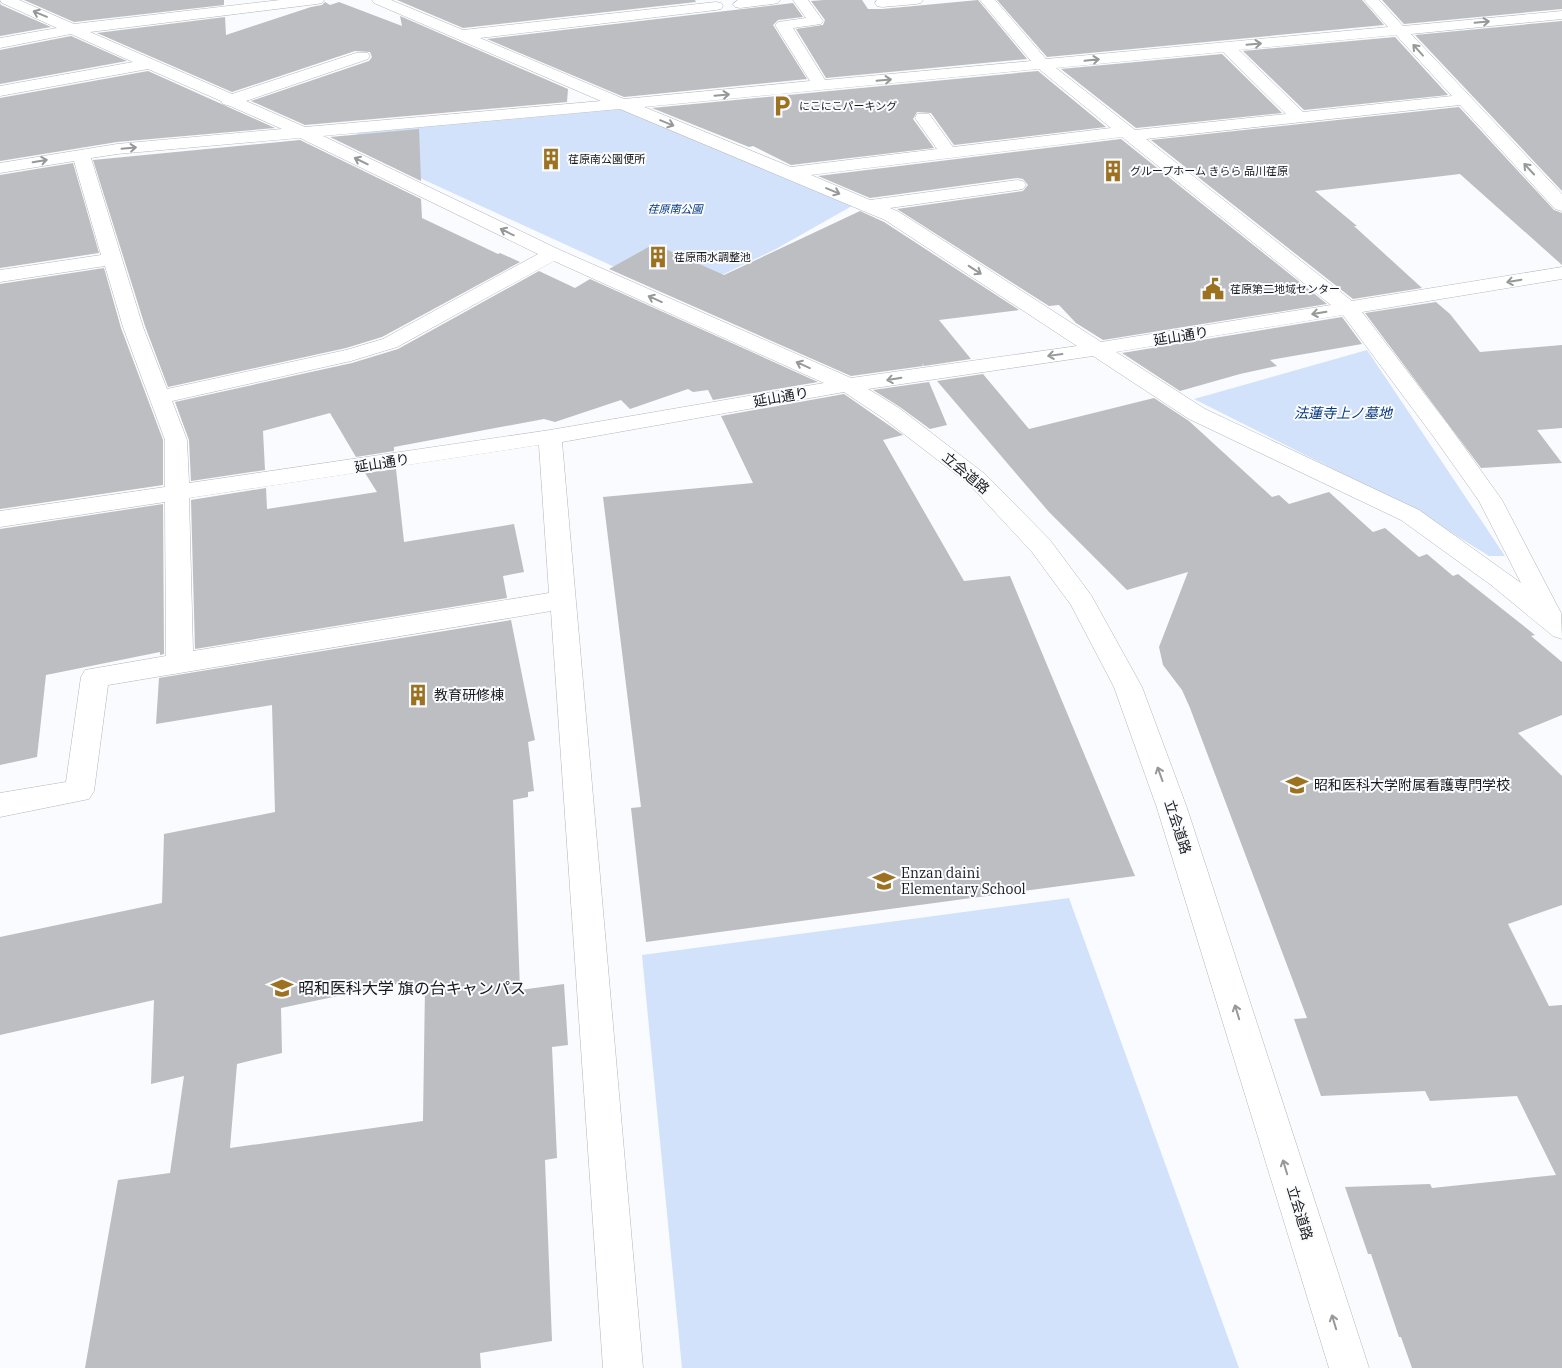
<svg xmlns="http://www.w3.org/2000/svg" width="1562" height="1368" font-family="'IBM Plex Serif','Noto Sans JP',serif">
  <style>
    .green { fill: #d2e2fa }
    .building { fill: #bcbec2; fill-rule: evenodd }
    .lines { fill: none; stroke-linecap: round; stroke-linejoin: round }
    .minor-casing { stroke: #b2b5b9; stroke-width: 1 }
    .minor { fill: #fff; fill-rule: evenodd }
    .oneway { stroke: #979898 }
    .labels { text-anchor: middle; dominant-baseline: central; stroke-width: 4; stroke-linejoin: round; paint-order: stroke }
    .far-poi-label { font-size: 11px; fill: #18191b; stroke: #f9fbfe; text-anchor: start }
    .far-park-label { font-size: 11px; font-style: italic; fill: #07387e; stroke: #f9fbfe }
    .street-label { font-size: 14px; fill: #18191b; stroke: #f9fbfe }
    .park-label { font-size: 14px; font-style: italic; fill: #07387e; stroke: #f9fbfe }
    .poi-label { font-size: 14px; fill: #18191b; stroke: #f9fbfe; text-anchor: start }
    .near-poi-label { font-size: 16px; fill: #18191b; stroke: #f9fbfe; text-anchor: start }
  </style>
  <rect width="100%" height="100%" fill="#f9fbfe"/>
  <g class="green">
    <path d="M622,104L859,202L776,249L678,296L348,145L358,133Z"/>
    <path d="M1367,350L1505,556H1489L1415,510L1194,399Z"/>
    <path d="M1069,898L1239,1368H682L642,955Z"/>
  </g>
  <g class="building">
    <path d="M24,0H224V5L74,22Z"/>
    <path d="M397,0H695L696,2L463,28Z"/>
    <path d="M824,0H862L868,9H882L978,0L1027,59L826,78L796,29L823,25L825,20L811,1Z"/>
    <path d="M997,0H1362L1384,25L1047,57Z"/>
    <path d="M1382,0H1562V9L1404,24Z"/>
    <path d="M325,2L330,5L339,2L402,26L400,16L568,89L567,102L305,125L251,101L369,61L372,57L370,52L355,51L232,92L97,33L225,17L226,35L311,7L322,5Z"/>
    <path d="M0,3L1,5L51,27L0,36Z"/>
    <path d="M793,3L803,17L778,20L773,25L807,79L624,97L487,39Z"/>
    <path d="M1562,21V191L1415,35Z"/>
    <path d="M71,36L127,61L0,84V50Z"/>
    <path d="M1395,37L1448,95L1304,110L1243,51Z"/>
    <path d="M1222,54L1282,113L1136,128L1061,69Z"/>
    <path d="M148,71L275,128L117,142L0,161V98Z"/>
    <path d="M1038,71L1106,127L954,145L931,113L917,112L913,119L934,148L791,165L753,146L749,147L652,108Z"/>
    <path d="M1459,107L1554,210L1562,213V265L1460,174L1315,191L1357,226H1354L1422,288L1353,299L1151,140Z"/>
    <path d="M419,129L421,181L330,137Z"/>
    <path d="M1121,139L1327,304L1103,340L1076,323L1059,305L1049,306L897,209L1023,191L1028,185L1023,179L1017,178L870,198L818,176Z"/>
    <path d="M300,140L421,199L422,218L498,254L500,253L520,262L382,337L346,348L168,387L145,326L93,160Z"/>
    <path d="M73,163L99,253L0,268V175Z"/>
    <path d="M860,211L884,222L1019,310L939,320L971,359L924,366L922,363L923,366L851,376L609,269L654,244L724,275Z"/>
    <path d="M104,268L121,328L163,440V485L0,509V284Z"/>
    <path d="M539,271L575,288L590,279L818,382L713,400L708,390L693,392L688,389L630,409L621,400L555,422L544,419L394,447V451L356,457L330,413L263,431L265,470L191,481L189,440L175,402L352,363L398,349Z"/>
    <path d="M1436,302L1450,314L1480,352L1562,345V428L1537,430L1562,463L1481,468L1365,313Z"/>
    <path d="M1342,317L1362,344L1270,360L1277,366L1240,374L1180,391L1122,353Z"/>
    <path d="M983,374L1029,429L1154,398L1189,421L1272,497L1279,495L1289,504L1329,492L1373,532L1385,528L1419,557L1427,554L1453,576L1458,574L1535,635L1531,636L1562,662V715L1518,733L1562,776V905L1508,924L1549,1006L1562,1005V1368H1412L1401,1337H1399L1371,1254H1368L1345,1187L1430,1184L1432,1188L1556,1175L1517,1096L1430,1101L1425,1091L1321,1096L1294,1019L1307,1018L1190,708L1182,690L1163,665L1159,647L1188,572L1127,590L1049,512L937,381Z"/>
    <path d="M929,382L947,425L930,429L900,407L873,390Z"/>
    <path d="M844,394L903,435L883,440L964,581L1010,576L1135,876L646,942L631,808L641,807L603,497L753,483L721,416Z"/>
    <path d="M396,469L404,542L514,524L524,572L503,576L507,598L195,649L191,500L266,488L267,509L377,492L365,473Z"/>
    <path d="M163,504L164,654L160,655V652L46,675L37,757L0,765V529Z"/>
    <path d="M511,620L535,740L528,742L534,791L528,792V797L513,800L520,990L564,984L568,1045L552,1047L557,1158L545,1160L552,1341L480,1353L481,1368H85L118,1180L170,1173L184,1076L151,1084L154,1000L0,1035V937L162,903L164,834L275,812L272,705L156,724L159,678ZM414,980V988L425,987L423,1121L230,1148L237,1064L282,1053L281,1008Z"/>
  </g>
  <g class="lines">
    <g class="minor-casing">
      <g id="minor">
        <path d="M0,0H19L74,24L280,0H324L322,3L317,4L90,32L232,94L356,53H368L370,56L368,59L246,101L305,127L601,101L374,3L372,0H391L463,30L716,2L721,3L723,6L721,9L716,10L480,38L624,99L810,81L775,25L778,22L806,18L793,0H808L823,21L821,24L793,28L825,80L1031,61L980,0H995L1046,59L1388,27L1364,0H1379L1403,26L1562,11V19L1411,34L1562,194V211L1555,209L1460,105L1146,139L1352,301L1562,267V279L1362,312L1449,426L1502,500L1561,613L1562,639L1553,636L1491,585L1401,520L1189,419L1093,356L868,389L899,408L985,474L1050,540L1091,595L1142,687L1187,808L1369,1368H1329L1157,808L1114,687L1071,605L1032,552L969,484L883,418L844,392L562,442L643,1368H603L551,611L108,685L94,791L89,799L0,817V793L66,782L81,677L85,670L166,656L165,502L0,527V511L165,487V440L123,327L105,266L0,282V270L101,255L74,161L0,173V163L117,144L282,129L230,106L223,104L221,101L148,69L0,96V86L133,62L71,34L0,48V38L57,28L2,3ZM1396,35L1452,96L1303,112L1239,50ZM1223,52L1286,114L1135,130L1056,68ZM1039,69L1111,128L953,147L929,114H917L915,118L937,149L791,167L644,107ZM620,109L885,220L1077,346L851,378L560,250L323,136ZM1122,137L1331,305L1101,342L899,212L890,208L1017,190L1023,189L1026,185L1023,181L1017,180L870,200L811,175ZM300,138L538,254L383,339L346,350L167,389L143,327L91,158L117,154ZM554,261L824,383L550,430L189,483L187,440L172,401L351,361L397,347ZM1343,315L1433,436L1479,501L1521,583L1419,510L1205,409L1116,352ZM539,445L549,593L193,651L189,498Z"/>
        <path d="M738,0H780L778,3L773,4L740,8L735,7L733,4Z"/>
        <path d="M877,0H923L921,3L916,4L882,7L877,6L875,3Z"/>
      </g>
    </g>
    <use href="#minor" class="minor"/>
  </g>
  <defs><path id="oneway-shaft" d="M-6 0H5M1.5-3L5.5 0L1.5 3" fill="none" stroke-width="1.6" stroke-linecap="round" stroke-linejoin="round" transform="scale(1.25)"/></defs>
  <g class="oneway">
    <use href="#oneway-shaft" transform="translate(40 14) rotate(-157)"/>
    <use href="#oneway-shaft" transform="translate(1482 22) rotate(-5)"/>
    <use href="#oneway-shaft" transform="translate(1254 44) rotate(-5)"/>
    <use href="#oneway-shaft" transform="translate(1418 50) rotate(-132)"/>
    <use href="#oneway-shaft" transform="translate(1092 60) rotate(-6)"/>
    <use href="#oneway-shaft" transform="translate(884 80) rotate(-5)"/>
    <use href="#oneway-shaft" transform="translate(722 95) rotate(-5)"/>
    <use href="#oneway-shaft" transform="translate(667 123) rotate(22)"/>
    <use href="#oneway-shaft" transform="translate(129 148) rotate(-5)"/>
    <use href="#oneway-shaft" transform="translate(40 161) rotate(-10)"/>
    <use href="#oneway-shaft" transform="translate(361 161) rotate(-154)"/>
    <use href="#oneway-shaft" transform="translate(1529 169) rotate(-133)"/>
    <use href="#oneway-shaft" transform="translate(833 191) rotate(23)"/>
    <use href="#oneway-shaft" transform="translate(507 232) rotate(-154)"/>
    <use href="#oneway-shaft" transform="translate(975 270) rotate(33)"/>
    <use href="#oneway-shaft" transform="translate(1514 281) rotate(170)"/>
    <use href="#oneway-shaft" transform="translate(655 299) rotate(-156)"/>
    <use href="#oneway-shaft" transform="translate(1319 313) rotate(171)"/>
    <use href="#oneway-shaft" transform="translate(1055 355) rotate(172)"/>
    <use href="#oneway-shaft" transform="translate(803 365) rotate(-156)"/>
    <use href="#oneway-shaft" transform="translate(894 379) rotate(170)"/>
    <use href="#oneway-shaft" transform="translate(1160 774) rotate(-110)"/>
    <use href="#oneway-shaft" transform="translate(1237 1012) rotate(-107)"/>
    <use href="#oneway-shaft" transform="translate(1285 1167) rotate(-107)"/>
    <use href="#oneway-shaft" transform="translate(1334 1322) rotate(-107)"/>
  </g>
  <defs>
    <g id="parking-bare" transform="scale(1.725)"><path d="M-3.5-5.5H1a3.5 3.5 0 0 1 0 7H-1V5.5H-3.5ZM-1-3.4V-.6H.8a1.4 1.4 0 0 0 0-2.8Z" fill="#9c7220" stroke="#f9fbfe" stroke-width="2.5" paint-order="stroke"/></g>
    <g id="building-bare" transform="scale(1.725)"><path d="M-4-6H4V6H1V3H-1V6H-4ZM-2.5-4.3h1.7v1.8h-1.7ZM.8-4.3h1.7v1.8H.8ZM-2.5-1h1.7V.8h-1.7ZM.8-1h1.7V.8H.8Z" fill="#9c7220" stroke="#f9fbfe" stroke-width="2.5" paint-order="stroke"/></g>
    <g id="civic-bare" transform="scale(1.725)"><path d="M-.6-6.5H3V-4.5H.6V-3L4-1V1h2V6H-6V1h2V-1L-.6-3ZM-1.2 2.5V6h2.4V2.5Z" fill="#9c7220" stroke="#f9fbfe" stroke-width="2.5" paint-order="stroke"/></g>
    <g id="university-bare" transform="scale(1.725)"><path d="M0-5L7-2L0 1L-7-2ZM-4 1L0 2.5L4 1V4Q0 6-4 4Z" fill="#9c7220" stroke="#f9fbfe" stroke-width="2.5" paint-order="stroke"/></g>
    <g id="school-bare" transform="scale(1.725)"><path d="M0-5L7-2L0 1L-7-2ZM-4 1L0 2.5L4 1V4Q0 6-4 4Z" fill="#9c7220" stroke="#f9fbfe" stroke-width="2.5" paint-order="stroke"/></g>
  </defs>
  <g fill-rule="evenodd">
    <use href="#parking-bare" x="782" y="106"/>
    <use href="#building-bare" x="551" y="159"/>
    <use href="#building-bare" x="1113" y="171"/>
    <use href="#building-bare" x="658" y="257"/>
    <use href="#civic-bare" x="1213" y="289"/>
    <use href="#building-bare" x="418" y="695"/>
    <use href="#university-bare" x="1297" y="785"/>
    <use href="#school-bare" x="884" y="881"/>
    <use href="#university-bare" x="282" y="988"/>
  </g>
  <g class="labels">
    <g class="far-poi-label">
      <text x="799" y="106">にこにこパーキング</text>
      <text x="568" y="159">荏原南公園便所</text>
      <text x="1130" y="171">グループホーム きらら 品川荏原</text>
      <text x="674" y="257">荏原雨水調整池</text>
      <text x="1230" y="289">荏原第二地域センター</text>
    </g>
    <g class="far-park-label">
      <text x="675" y="209">荏原南公園</text>
    </g>
    <g class="street-label">
      <text transform="translate(1181 336) rotate(-9)">延山通り</text>
      <text transform="translate(781 397) rotate(-10)">延山通り</text>
      <text transform="translate(382 463) rotate(-9)">延山通り</text>
      <text transform="translate(966 473) rotate(40)">立会道路</text>
      <text transform="translate(1178 827) rotate(72)">立会道路</text>
      <text transform="translate(1300 1213) rotate(73)">立会道路</text>
    </g>
    <g class="park-label">
      <text x="1343" y="413">法蓮寺上ノ墓地</text>
    </g>
    <g class="poi-label">
      <text x="434" y="695">教育研修棟</text>
      <text x="1314" y="785">昭和医科大学附属看護専門学校</text>
      <text x="901" y="873">Enzan daini<tspan x="901" dy="16">Elementary School</tspan></text>
    </g>
    <g class="near-poi-label">
      <text x="298" y="988">昭和医科大学 旗の台キャンパス</text>
    </g>
  </g>
</svg>
